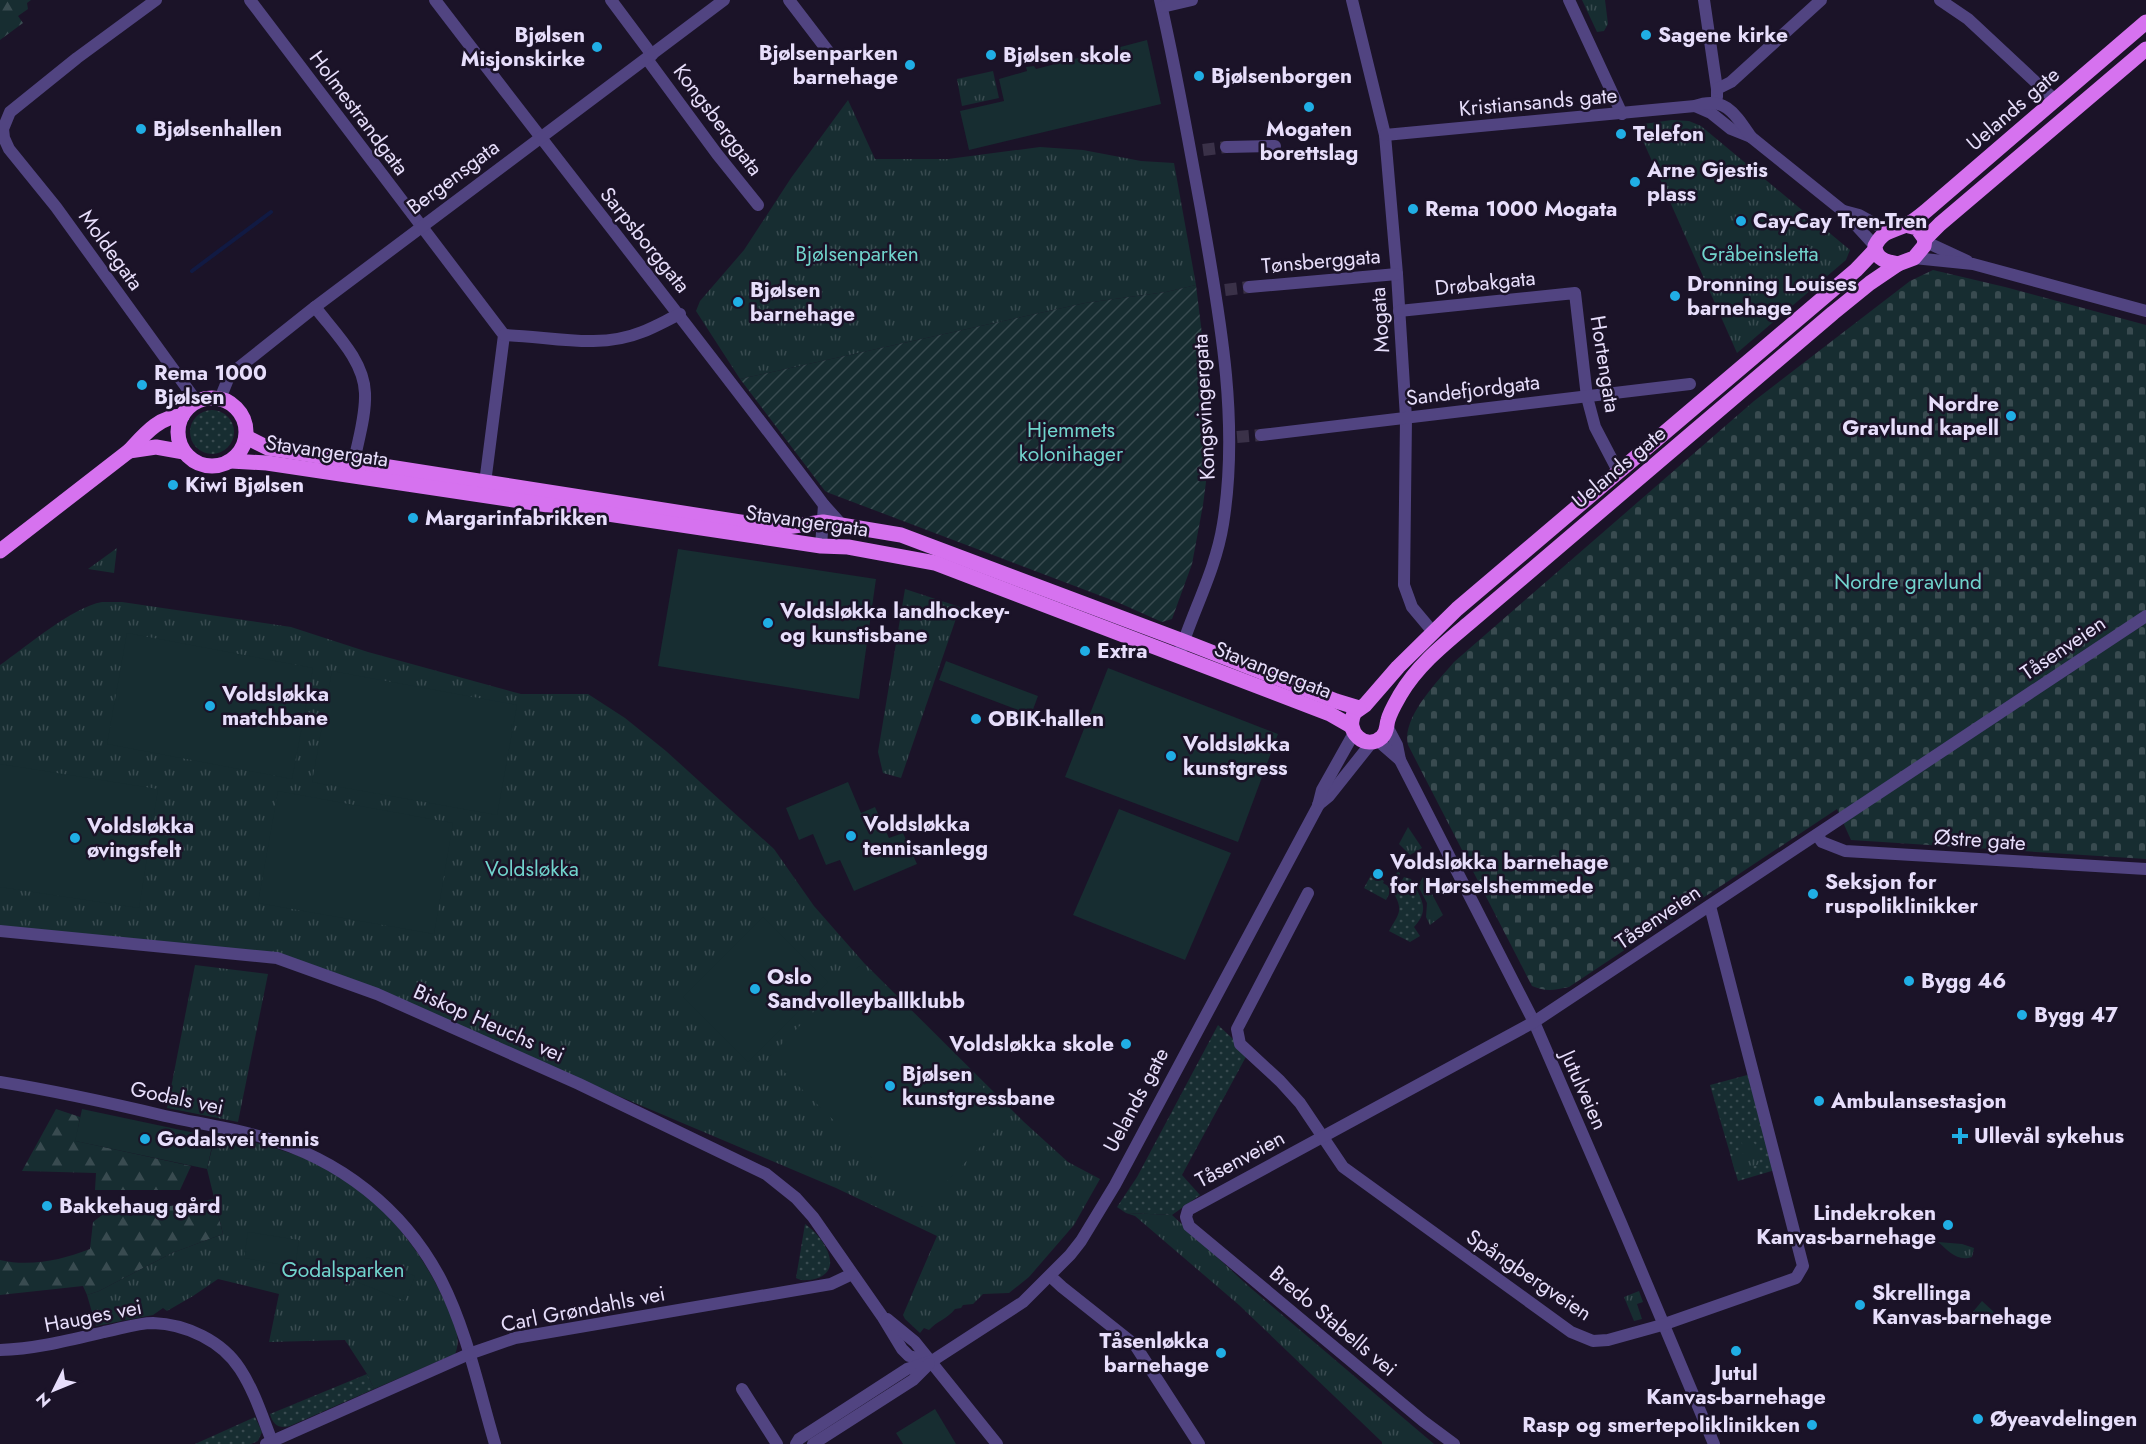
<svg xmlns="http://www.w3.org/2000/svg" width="2146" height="1444" font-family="Jost,sans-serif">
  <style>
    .grass { fill: url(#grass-dots) }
    .forest { fill: url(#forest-firs) }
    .cemetery { fill: url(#cemetery-stones) }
    .park { fill: url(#park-tufts) }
    .garden { fill: url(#garden-furrows) }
    .pitch { fill: #172d31 }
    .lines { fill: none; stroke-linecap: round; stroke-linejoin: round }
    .stream { stroke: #111a43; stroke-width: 4 }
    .minor-tunnel { stroke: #3a3148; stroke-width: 12; stroke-dasharray: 12 6; stroke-linecap: butt }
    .minor { stroke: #514481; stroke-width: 12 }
    .major { stroke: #d672ef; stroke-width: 15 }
    .poi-dot { fill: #20aee5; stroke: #1b1328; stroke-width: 2 }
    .labels { text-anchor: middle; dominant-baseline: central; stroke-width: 5; stroke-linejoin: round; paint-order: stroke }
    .poi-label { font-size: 21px; font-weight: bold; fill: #e7defb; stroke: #1b1328; text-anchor: start }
    .street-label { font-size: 21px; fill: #e7defb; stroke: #1b1328 }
    .park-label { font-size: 21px; fill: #71d4cd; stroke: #1b1328 }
  </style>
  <defs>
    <pattern id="grass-dots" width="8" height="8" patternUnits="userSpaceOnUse" patternTransform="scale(1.5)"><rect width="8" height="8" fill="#172d31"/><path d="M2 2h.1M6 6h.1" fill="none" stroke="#394b50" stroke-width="1.8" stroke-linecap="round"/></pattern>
    <pattern id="forest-firs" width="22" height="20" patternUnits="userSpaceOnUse" patternTransform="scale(1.5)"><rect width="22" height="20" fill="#172d31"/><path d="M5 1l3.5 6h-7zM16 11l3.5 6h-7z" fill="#394b50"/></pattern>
    <pattern id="cemetery-stones" width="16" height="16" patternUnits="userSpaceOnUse" patternTransform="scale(1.5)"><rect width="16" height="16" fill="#172d31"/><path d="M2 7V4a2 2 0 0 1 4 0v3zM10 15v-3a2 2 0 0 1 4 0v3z" fill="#394b50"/></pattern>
    <pattern id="park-tufts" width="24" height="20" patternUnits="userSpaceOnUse" patternTransform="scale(1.5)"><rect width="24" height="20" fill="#172d31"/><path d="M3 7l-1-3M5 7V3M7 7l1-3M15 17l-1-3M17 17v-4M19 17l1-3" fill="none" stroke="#394b50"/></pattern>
    <pattern id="garden-furrows" width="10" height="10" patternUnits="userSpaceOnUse" patternTransform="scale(1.5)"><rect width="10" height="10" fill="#172d31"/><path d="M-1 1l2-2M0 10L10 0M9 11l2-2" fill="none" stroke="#394b50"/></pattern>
  </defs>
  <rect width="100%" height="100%" fill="#1b1328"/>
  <g class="grass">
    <circle cx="212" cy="432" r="22"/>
    <path d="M1398,870L1400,874L1386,900L1364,888L1371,875L1384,881L1383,883L1388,886L1391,884Z"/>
    <path d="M1404,877L1411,879C1421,899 1431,909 1414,927L1420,936L1410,942L1389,931C1398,915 1404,911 1394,894Z"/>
    <path d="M1218,1025L1248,1053L1182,1175L1200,1195L1172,1215L1126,1213L1117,1207L1137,1177Z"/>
    <path d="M1751,1074L1775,1170L1738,1181L1710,1085Z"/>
    <path d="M805,1224C824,1237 848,1274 810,1280C804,1280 801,1281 796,1278Z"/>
    <path d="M367,1374L374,1389L290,1426C279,1429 273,1425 270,1414Z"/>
    <path d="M255,1417L262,1432L258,1441L251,1444H195Z"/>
  </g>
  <g class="forest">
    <path d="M0,0H31L27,3L28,9L18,16L23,23L0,40Z"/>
    <path d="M56,1109L80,1117L76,1141L191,1166L180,1190H95L96,1173L22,1171Z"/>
    <path d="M214,1199L223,1234L172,1253L99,1291L87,1295L83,1286L0,1295V1260C30,1267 62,1260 90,1249L93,1222L102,1215L123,1209L130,1216L164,1207Z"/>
  </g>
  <path class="cemetery" d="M1933,270L2005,287L2146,325V859L1851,840L1837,809L1569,987C1555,990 1546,992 1532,986L1408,745C1401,718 1438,681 1454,662L1754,401L1910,281Z"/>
  <g class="park">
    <path d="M1582,0H1605L1608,24L1604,31L1597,32Z"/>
    <path d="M993,71L999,98L962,106L957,79Z"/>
    <path d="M848,100L875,159H948L1040,147L1083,150L1141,161L1174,163L1196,285L1166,292L1085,303L740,379L696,311L700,301L744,250L791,178Z"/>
    <path d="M1672,120L1689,121L1701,126L1850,250L1846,260L1737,353L1636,125Z"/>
    <path d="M117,548L114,573L88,569Z"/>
    <path d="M905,589L960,607L901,778L883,773L878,752Z"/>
    <path d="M102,602H122L291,627L368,652L521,694H588L625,718L666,751L774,849L814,906L864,963L1024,1122L1068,1162L1100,1179L1074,1225L1029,1277L1009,1293L983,1294L973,1304L963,1305L961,1308L955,1309C947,1319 937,1321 929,1330L924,1328L920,1333L905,1319L903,1315L937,1236L836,1188L394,1001L276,960L0,926V665C26,647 72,607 102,602Z"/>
    <path d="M1408,827L1422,848L1410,855L1399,844Z"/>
    <path d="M1423,877L1443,915L1430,925L1426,917L1427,903L1418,886Z"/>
    <path d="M195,965L268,974L238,1122L167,1108Z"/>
    <path d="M216,1132C255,1143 297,1151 333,1172C381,1200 420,1248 443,1298C451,1314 463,1337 455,1354L374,1389L367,1374L345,1340L269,1342L279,1294L218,1279L193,1296L167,1311L163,1308L153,1315L96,1326L87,1295L99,1291L172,1253L223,1234L207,1169Z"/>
    <path d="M1746,1136L1755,1144L1760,1164L1735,1172L1731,1157L1744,1153L1741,1138Z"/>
    <path d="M1126,1213L1172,1215L1246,1284L1434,1444H1382V1442L1239,1305L1135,1216Z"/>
    <path d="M1938,1242L1962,1244L1974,1248L1972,1257C1957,1262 1949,1251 1938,1242Z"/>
    <path d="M1639,1291L1643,1302L1637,1304L1642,1319L1634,1321L1624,1297Z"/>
    <path d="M1982,1301L1996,1314L1986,1326L1972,1313Z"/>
  </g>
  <path class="garden" d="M1196,285L1205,359L1201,368L1206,482L1203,505L1192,564L1172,619L1162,622L1117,602L829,493L825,491L740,379L1085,303L1166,292Z"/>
  <g class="pitch">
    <path d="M1147,40L1161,104L969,150L960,111L1004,101L999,79L1027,71L1026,67L1034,66L1036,69Z"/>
    <path d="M678,549L876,579L859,699L658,666Z"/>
    <path d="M127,633L313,668L292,779L107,744Z"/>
    <path d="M946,661L1038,696L1031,715L939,680Z"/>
    <path d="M1108,668L1278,734L1238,842L1065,777Z"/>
    <path d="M332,671L517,705L497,815L312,782Z"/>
    <path d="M0,764L158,789L139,908L0,887Z"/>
    <path d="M848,782L861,813L875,807L889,838L903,833L917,864L854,891L840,860L826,865L813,834L799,840L786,808Z"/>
    <path d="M278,791L453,823L434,934L258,903Z"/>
    <path d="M1119,809L1231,853L1185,960L1073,915Z"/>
    <path d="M763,917L828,982L748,1062L683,997Z"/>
    <path d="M859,966L1011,1115L922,1207L769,1057Z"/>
    <path d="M82,1109L214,1137L207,1169L75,1141Z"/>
    <path d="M248,1232L299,1240L295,1267L244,1258Z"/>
    <path d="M367,1257L415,1276L405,1301L357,1282Z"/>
    <path d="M935,1409L956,1444H903L896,1433Z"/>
  </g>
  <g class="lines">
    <path class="stream" d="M192,271L271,212"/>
    <g class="minor-tunnel">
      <path d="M1203,150L1226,147"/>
      <path d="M1225,290L1249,287"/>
      <path d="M1237,437L1261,435"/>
    </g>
    <g class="minor">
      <path d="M156,0L77,58L10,112L3,129L4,138L9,149L56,207L197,402"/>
      <path d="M250,0L504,335L485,483"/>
      <path d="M435,0C564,169 696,335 824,505"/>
      <path d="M611,0L652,55"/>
      <path d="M789,0L831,55"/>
      <path d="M1160,0C1176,69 1188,139 1201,209C1219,312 1240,420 1223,524C1216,568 1195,607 1181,649"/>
      <path d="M1352,0L1385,135L1397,274L1406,418L1404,585L1412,607L1433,632"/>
      <path d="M1569,0L1622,114"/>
      <path d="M1704,0L1717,89V97"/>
      <path d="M1940,0L1968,19L2056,101"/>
      <path d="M1162,7L1192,0"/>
      <path d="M647,59L717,154L758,205"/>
      <path d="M1717,89L1731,82L1821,0"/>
      <path d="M1695,106L1711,113L1731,129L1751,137L1843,211L1875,246"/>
      <path d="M1385,135L1695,106C1725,95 1736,115 1751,137"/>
      <path d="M1226,147L1275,146"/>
      <path d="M1844,211L1859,215L1888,231"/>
      <path d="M1926,242L1967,261"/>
      <path d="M1914,258L1973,264L2146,311"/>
      <path d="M1249,287L1397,274"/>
      <path d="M315,307C334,332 364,360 365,393C366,416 358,440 354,462"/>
      <path d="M1399,311L1575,293L1587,397L1595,427L1618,471"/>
      <path d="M504,335C549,336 598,350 642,332C655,327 667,320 680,314"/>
      <path d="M220,399L228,379L237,369L315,307L724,0"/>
      <path d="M1261,435L1690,384"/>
      <path d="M821,546L824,505L842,525"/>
      <path d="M1388,728L1397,745L1400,760L1534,1022L1621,1223L1714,1444"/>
      <path d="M1377,740L1400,760"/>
      <path d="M1318,805L1329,796L1372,742"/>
      <path d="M1817,835L1822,842L1845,851L2146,869"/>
      <path d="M1308,893L1237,1029L1240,1044L1280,1081L1300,1103L1343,1167L1571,1332L1593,1341L1608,1340L1662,1325L1796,1278L1803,1266L1710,906"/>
      <path d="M0,931L277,958L377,994L579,1084L766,1174L796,1198L813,1217L882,1316L902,1349L909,1356L932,1361"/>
      <path d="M0,1082C55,1091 110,1103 165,1116C197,1123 230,1128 262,1137C340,1159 404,1209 441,1280C467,1331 479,1390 495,1444"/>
      <path d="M1050,1276L1062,1287L1135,1345L1199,1444"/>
      <path d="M887,1319L915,1342L997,1444"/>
      <path d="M0,1350C35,1349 70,1340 104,1332C120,1329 137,1323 153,1323C186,1324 222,1341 240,1369C255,1392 263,1419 273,1444"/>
      <path d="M742,1389L777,1444"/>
      <path d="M266,1444L469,1354L515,1338L831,1284L852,1274"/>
      <path d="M796,1444L799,1439L907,1369L932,1361L1023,1302L1070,1255L1081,1241L1115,1185L1318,806L1322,790L1354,733"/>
      <path d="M813,1444L913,1380L929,1364"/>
      <path d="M1454,1444L1423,1421L1189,1226L1186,1217L1188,1210L1534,1022L2146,616"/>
    </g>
    <g class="major">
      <path d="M1925,239L1940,224L2146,49"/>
      <path d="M1875,250L1856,270L1457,609L1398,667L1365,705L1355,712C1343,731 1366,752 1382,737C1388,731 1386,726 1388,720C1390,712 1396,702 1400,695C1417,666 1443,645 1468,624L1833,313L1870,283L1898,264L1914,258L1924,246L1925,239L1917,228L1905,225"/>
      <path d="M1898,264C1887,262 1875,259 1875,246C1882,231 1892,231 1906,225C1913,222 1920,216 1926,211L2146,22"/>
      <circle cx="212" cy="432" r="34"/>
      <path d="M246,437L268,448L779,528L823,522L901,535L1183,641L1336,701L1359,708"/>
      <path d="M129,451L156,447L184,452"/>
      <path d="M231,461L267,463L821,546L848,547L935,563L1330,714L1351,726"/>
      <path d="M0,551L129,451C144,435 159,416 182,416"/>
    </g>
  </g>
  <g class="poi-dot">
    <circle cx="1646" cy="35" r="6"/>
    <circle cx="597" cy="47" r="6"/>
    <circle cx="991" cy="55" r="6"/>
    <circle cx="910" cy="65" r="6"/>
    <circle cx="1199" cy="76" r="6"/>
    <circle cx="1309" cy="107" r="6"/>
    <circle cx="141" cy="129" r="6"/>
    <circle cx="1621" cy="134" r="6"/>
    <circle cx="1635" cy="182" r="6"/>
    <circle cx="1413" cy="209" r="6"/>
    <circle cx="1741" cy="221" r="6"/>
    <circle cx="1675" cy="296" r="6"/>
    <circle cx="738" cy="302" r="6"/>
    <circle cx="142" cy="385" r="6"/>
    <circle cx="2011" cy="416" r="6"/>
    <circle cx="173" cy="485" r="6"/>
    <circle cx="413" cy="518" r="6"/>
    <circle cx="768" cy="623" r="6"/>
    <circle cx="1085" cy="651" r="6"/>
    <circle cx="210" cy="706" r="6"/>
    <circle cx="976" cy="719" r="6"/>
    <circle cx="1171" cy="756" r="6"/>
    <circle cx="851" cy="836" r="6"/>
    <circle cx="75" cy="838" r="6"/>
    <circle cx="1378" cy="874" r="6"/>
    <circle cx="1813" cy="894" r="6"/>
    <circle cx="1909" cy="981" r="6"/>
    <circle cx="755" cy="989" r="6"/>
    <circle cx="2022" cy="1015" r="6"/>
    <circle cx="1126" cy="1044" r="6"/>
    <circle cx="890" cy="1086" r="6"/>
    <circle cx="1819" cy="1101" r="6"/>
    <path d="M1957 1127h6v6h6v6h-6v6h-6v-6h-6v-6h6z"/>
    <circle cx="145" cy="1139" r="6"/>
    <circle cx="47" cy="1206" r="6"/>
    <circle cx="1948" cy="1225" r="6"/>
    <circle cx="1860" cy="1305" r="6"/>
    <circle cx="1736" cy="1351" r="6"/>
    <circle cx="1221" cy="1353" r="6"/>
    <circle cx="1978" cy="1419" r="6"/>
    <circle cx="1812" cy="1425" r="6"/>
  </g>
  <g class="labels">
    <g class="poi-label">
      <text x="585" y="35" text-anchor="end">Bjølsen<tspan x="585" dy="24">Misjonskirke</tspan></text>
      <text x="1658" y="35">Sagene kirke</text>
      <text x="898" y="53" text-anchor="end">Bjølsenparken<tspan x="898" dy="24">barnehage</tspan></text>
      <text x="1003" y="55">Bjølsen skole</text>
      <text x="1211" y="76">Bjølsenborgen</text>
      <text x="153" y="129">Bjølsenhallen</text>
      <text x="1309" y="129" text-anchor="middle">Mogaten<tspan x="1309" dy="24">borettslag</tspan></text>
      <text x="1633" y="134">Telefon</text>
      <text x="1647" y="170">Arne Gjestis<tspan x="1647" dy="24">plass</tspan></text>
      <text x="1425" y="209">Rema 1000 Mogata</text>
      <text x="1753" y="221">Cay-Cay Tren-Tren</text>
      <text x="1687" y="284">Dronning Louises<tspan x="1687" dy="24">barnehage</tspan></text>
      <text x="750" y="290">Bjølsen<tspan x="750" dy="24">barnehage</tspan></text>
      <text x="154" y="373">Rema 1000<tspan x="154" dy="24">Bjølsen</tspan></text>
      <text x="1999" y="404" text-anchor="end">Nordre<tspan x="1999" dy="24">Gravlund kapell</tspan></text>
      <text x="185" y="485">Kiwi Bjølsen</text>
      <text x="425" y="518">Margarinfabrikken</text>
      <text x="780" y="611">Voldsløkka landhockey-<tspan x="780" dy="24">og kunstisbane</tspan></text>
      <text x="1097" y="651">Extra</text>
      <text x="222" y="694">Voldsløkka<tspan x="222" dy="24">matchbane</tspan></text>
      <text x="988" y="719">OBIK-hallen</text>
      <text x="1183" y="744">Voldsløkka<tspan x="1183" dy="24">kunstgress</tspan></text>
      <text x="863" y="824">Voldsløkka<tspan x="863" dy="24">tennisanlegg</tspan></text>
      <text x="87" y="826">Voldsløkka<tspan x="87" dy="24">øvingsfelt</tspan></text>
      <text x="1390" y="862">Voldsløkka barnehage<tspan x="1390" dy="24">for Hørselshemmede</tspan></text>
      <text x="1825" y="882">Seksjon for<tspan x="1825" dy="24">ruspoliklinikker</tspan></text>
      <text x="767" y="977">Oslo<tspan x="767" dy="24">Sandvolleyballklubb</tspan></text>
      <text x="1921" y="981">Bygg 46</text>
      <text x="2034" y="1015">Bygg 47</text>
      <text x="1114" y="1044" text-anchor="end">Voldsløkka skole</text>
      <text x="902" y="1074">Bjølsen<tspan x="902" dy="24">kunstgressbane</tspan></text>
      <text x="1831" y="1101">Ambulansestasjon</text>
      <text x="1974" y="1136">Ullevål sykehus</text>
      <text x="157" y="1139">Godalsvei tennis</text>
      <text x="59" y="1206">Bakkehaug gård</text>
      <text x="1936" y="1213" text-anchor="end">Lindekroken<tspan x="1936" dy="24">Kanvas-barnehage</tspan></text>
      <text x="1872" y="1293">Skrellinga<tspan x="1872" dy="24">Kanvas-barnehage</tspan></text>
      <text x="1209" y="1341" text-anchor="end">Tåsenløkka<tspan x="1209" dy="24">barnehage</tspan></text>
      <text x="1736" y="1373" text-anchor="middle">Jutul<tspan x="1736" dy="24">Kanvas-barnehage</tspan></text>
      <text x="1990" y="1419">Øyeavdelingen</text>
      <text x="1800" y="1425" text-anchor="end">Rasp og smertepoliklinikken</text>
    </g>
    <g class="street-label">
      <text transform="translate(1538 102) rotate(-5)">Kristiansands gate</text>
      <text transform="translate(2013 109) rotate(-41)">Uelands gate</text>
      <text transform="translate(359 113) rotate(53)">Holmestrandgata</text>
      <text transform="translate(718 120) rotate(53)">Kongsberggata</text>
      <text transform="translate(453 177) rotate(-37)">Bergensgata</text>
      <text transform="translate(645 240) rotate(51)">Sarpsborggata</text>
      <text transform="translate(111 250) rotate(54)">Moldegata</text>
      <text transform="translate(1321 261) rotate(-5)">Tønsberggata</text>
      <text transform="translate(1485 283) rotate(-6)">Drøbakgata</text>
      <text transform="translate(1380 320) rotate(-94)">Mogata</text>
      <text transform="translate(1605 364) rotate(81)">Hortengata</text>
      <text transform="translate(1473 390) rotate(-7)">Sandefjordgata</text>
      <text transform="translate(1204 407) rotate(-93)">Kongsvingergata</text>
      <text transform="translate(327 451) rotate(8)">Stavangergata</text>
      <text transform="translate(1619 467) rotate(-40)">Uelands gate</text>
      <text transform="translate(807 521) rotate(8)">Stavangergata</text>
      <text transform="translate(2063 648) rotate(-34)">Tåsenveien</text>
      <text transform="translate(1273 670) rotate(21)">Stavangergata</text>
      <text transform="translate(1980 840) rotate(4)">Østre gate</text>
      <text transform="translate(1658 917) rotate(-34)">Tåsenveien</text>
      <text transform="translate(489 1023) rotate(24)">Biskop Heuchs vei</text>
      <text transform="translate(1584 1090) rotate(66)">Jutulveien</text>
      <text transform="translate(177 1098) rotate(12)">Godals vei</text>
      <text transform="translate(1136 1100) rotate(-62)">Uelands gate</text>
      <text transform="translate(1240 1159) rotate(-28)">Tåsenveien</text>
      <text transform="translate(1529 1275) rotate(34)">Spångbergveien</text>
      <text transform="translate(583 1309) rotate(-11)">Carl Grøndahls vei</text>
      <text transform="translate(93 1316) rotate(-11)">Hauges vei</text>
      <text transform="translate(1333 1321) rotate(40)">Bredo Stabells vei</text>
    </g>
    <g class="park-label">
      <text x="857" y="254">Bjølsenparken</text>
      <text x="1760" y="254">Gråbeinsletta</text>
      <text x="1071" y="430">Hjemmets<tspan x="1071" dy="24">kolonihager</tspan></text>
      <text x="1908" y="582">Nordre gravlund</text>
      <text x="532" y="869">Voldsløkka</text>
      <text x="343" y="1270">Godalsparken</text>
    </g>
  </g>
  <g transform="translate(54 1390) rotate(227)" stroke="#1b1328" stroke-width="4.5" paint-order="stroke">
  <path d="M0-4.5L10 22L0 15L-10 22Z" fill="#e7defb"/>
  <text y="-9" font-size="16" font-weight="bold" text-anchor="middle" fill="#e7defb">N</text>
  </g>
</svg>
